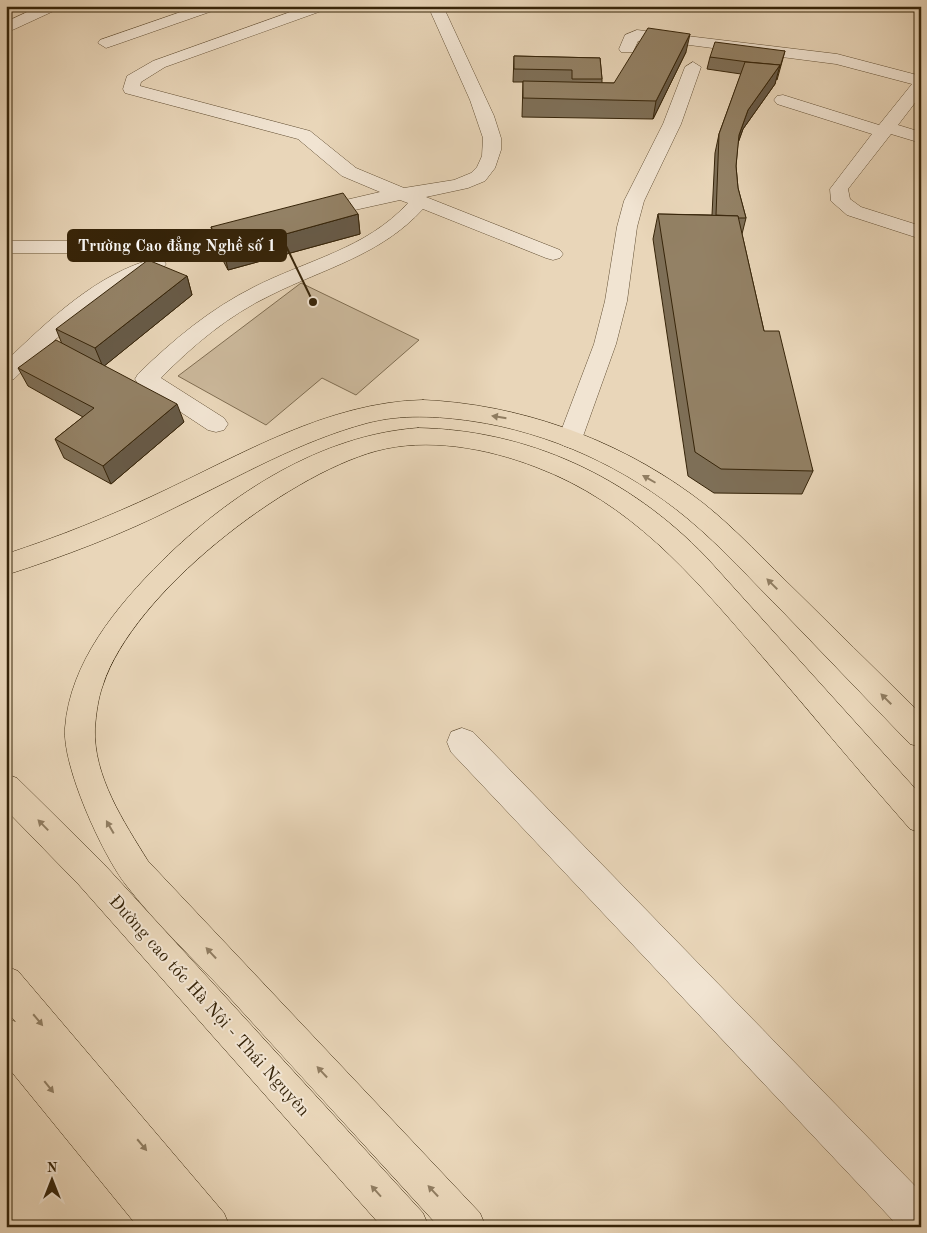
<svg xmlns="http://www.w3.org/2000/svg" width="927" height="1233" font-family="'Old Standard TT',serif">
  <style>
    .green { fill: #cbb89b; stroke: #806e52 }
    .lines { fill: none; stroke-linecap: round; stroke-linejoin: round }
    .minor-casing { stroke: #635035; stroke-width: 1 }
    .highway-casing { stroke: #362409; stroke-width: 1 }
    .minor { fill: #f1e4d2; fill-rule: evenodd }
    .highway { fill: #e9d6b9; fill-rule: evenodd }
    .wall { fill: #7e6f57; stroke: #362409 }
    .shaded-wall { fill: #675a47; stroke: #362409 }
    .building { fill: #938165; stroke: #362409 }
    .oneway { fill: #907d61 }
    .labels { text-anchor: middle; dominant-baseline: central; stroke-width: 4; stroke-linejoin: round; paint-order: stroke }
    .near-street-label { font-size: 18px; fill: #362409; stroke: #f1e4d2 }
    .leader { fill: none; stroke: #362409; stroke-width: 2 }
    .callout-dot { fill: #362409; stroke: #f1e4d2; stroke-width: 2 }
    .callout { fill: #362409; stroke: #362409; stroke-width: 2 }
    .callout-label { font-size: 16px; text-anchor: middle; font-weight: bold; fill: #fff }
  </style>
  <rect width="100%" height="100%" fill="#e9d6b9"/>
  <filter id="stains"><feTurbulence type="fractalNoise" baseFrequency=".004" numOctaves="4"/><feColorMatrix values="0 0 0 0 .2 0 0 0 0 .09 0 0 0 0 .02 0 0 0 .5 -.17"/></filter>
  <radialGradient id="worn" r=".72"><stop offset=".6" stop-color="#630" stop-opacity="0"/><stop offset="1" stop-color="#630" stop-opacity=".3"/></radialGradient>
  <path class="green" d="M301,283L419,340L356,395L322,378L266,425L178,376Z"/>
  <g class="lines">
    <g class="minor-casing">
      <g id="minor">
        <path d="M40,6H60L58,9L6,33V22Z"/>
        <path d="M198,6H220L218,9L112,46L106,48L98,43L100,40Z"/>
        <path d="M307,6H329L327,9L165,67L141,82L140,86L310,131L356,168L404,188L454,180L471,173L477,167L482,156L483,138L470,100L428,6H443L494,116L501,138V150L495,168L485,181L468,188L426,197L560,250L563,254L560,258L553,260L546,258L423,209C381,255 325,268 271,295C229,315 193,345 161,378L224,418L228,424L224,430L216,432L208,430L138,384L135,379L138,374C173,340 210,309 254,287C307,260 366,249 408,203L400,200L314,219L307,217L304,213L307,209L380,192L342,176L298,139L125,93L123,89L127,76L153,61Z"/>
        <path d="M637,30L837,54L921,76V95L898,125L921,132V143L891,134L848,189L850,199L861,207L921,226V239L847,215L831,201L830,189L872,134L777,104L774,100L777,96L783,95L879,125L912,84L836,64L651,40L638,41L633,52H621L619,49L625,35Z"/>
        <path d="M693,62L701,67L681,124L644,201L637,227L627,301L616,344L582,439L578,445L570,448L562,445L558,439L594,344L605,301L617,227L624,201L663,124L685,67Z"/>
        <path d="M251,225L258,227L261,231L258,235L203,250L140,253H6V241H140L202,238Z"/>
        <path d="M156,258L163,260L166,264L163,268C99,297 63,331 14,379L6,382V361C49,320 97,273 156,258Z"/>
        <path d="M462,728L473,732L921,1192V1227H899L451,752L447,742L451,732Z"/>
      </g>
    </g>
    <g class="highway-casing">
      <g id="highway">
        <path d="M423,400C518,404 614,438 691,494C726,519 755,551 786,581C831,625 876,670 921,714V747L910,744C868,701 827,657 785,614C753,582 722,547 687,518C627,468 549,432 472,421C438,416 401,414 367,423C300,441 240,476 178,506C123,534 65,556 6,575V554C58,537 108,517 157,494C241,455 328,402 423,400Z"/>
        <path d="M418,428C529,430 630,478 706,557L921,795V833L910,829C857,769 807,708 755,648C690,573 631,503 536,467C487,448 427,437 376,451C285,476 133,593 103,685C98,698 96,715 95,728C93,776 124,822 148,861L480,1213L486,1227H439C369,1150 299,1074 229,997C195,960 156,924 126,885C102,854 62,766 65,728C70,662 117,606 162,561C230,494 321,435 418,428Z"/>
        <path d="M6,774L17,778L103,863L423,1213L429,1227H382L79,885L6,810Z"/>
        <path d="M6,966L18,971L224,1213L230,1227H138L6,1065V1018L16,1022L6,1011Z"/>
      </g>
    </g>
    <use href="#minor" class="minor"/>
    <use href="#highway" class="highway"/>
  </g>
  <g class="wall">
    <path d="M785,51L777,80L776,79L775,84L743,129L738,143L736,166L738,188L746,218L742,234L764,331L813,471L802,494L714,493L688,476L653,239L658,214L712,215L715,153L719,134L741,74L707,69L710,57Z"/>
    <path d="M686,52L653,119L522,117L523,82H513L514,56L600,58L602,79V83H614Z"/>
    <path d="M358,214L360,234L228,270L216,247L211,227Z"/>
    <path d="M187,276L192,295L104,366L184,422L111,484L64,458L55,439L83,417L28,386L18,368L62,344L56,329Z"/>
  </g>
  <g class="shaded-wall">
    <path d="M690,34L686,52L653,119L656,101Z"/>
    <path d="M780,65L775,84L743,129L734,154L739,135L748,110Z"/>
    <path d="M358,214L360,234L228,270L224,251Z"/>
    <path d="M187,276L192,295L103,367L95,348Z"/>
    <path d="M177,404L184,422L111,484L103,466Z"/>
  </g>
  <g class="building">
    <path d="M648,28L690,34L656,101L523,98V81L614,83Z"/>
    <path d="M715,42L785,51L780,67H779L780,65L748,62L710,57Z"/>
    <path d="M514,56L600,58L602,79H572V70L514,69Z"/>
    <path d="M745,62L780,65L748,110L739,135L736,166L738,188L746,218H738V216L716,215L719,134Z"/>
    <path d="M343,193L358,214L224,251L211,227Z"/>
    <path d="M658,214L738,216L764,331H779L813,471L721,469L695,452Z"/>
    <path d="M148,260L187,276L95,348L56,329Z"/>
    <path d="M56,340L177,404L103,466L55,439L94,408L18,368Z"/>
  </g>
  <defs><path id="oneway-solid" d="M-6-.8H1V-3.2L6.5 0L1 3.2V.8H-6Z" transform="scale(1.25)"/></defs>
  <g class="oneway">
    <use href="#oneway-solid" transform="translate(499 417) rotate(-171)"/>
    <use href="#oneway-solid" transform="translate(649 479) rotate(-150)"/>
    <use href="#oneway-solid" transform="translate(772 584) rotate(-135)"/>
    <use href="#oneway-solid" transform="translate(886 699) rotate(-135)"/>
    <use href="#oneway-solid" transform="translate(43 825) rotate(-134)"/>
    <use href="#oneway-solid" transform="translate(110 827) rotate(-120)"/>
    <use href="#oneway-solid" transform="translate(211 953) rotate(-133)"/>
    <use href="#oneway-solid" transform="translate(38 1020) rotate(50)"/>
    <use href="#oneway-solid" transform="translate(322 1072) rotate(-133)"/>
    <use href="#oneway-solid" transform="translate(49 1087) rotate(51)"/>
    <use href="#oneway-solid" transform="translate(142 1145) rotate(50)"/>
    <use href="#oneway-solid" transform="translate(376 1191) rotate(-132)"/>
    <use href="#oneway-solid" transform="translate(433 1191) rotate(-133)"/>
  </g>
  <g class="labels">
    <g class="near-street-label">
      <text transform="translate(209 1006) rotate(48)">Đường cao tốc Hà Nội - Thái Nguyên</text>
    </g>
  </g>
  <path class="leader" d="M313 302L286 246"/>
  <circle class="callout-dot" cx="313" cy="302" r="5"/>
  <rect class="callout" x="68" y="230" width="218" height="31" rx="5"/>
  <g class="callout-label">
    <text x="177" y="251">Trường Cao đẳng Nghề số 1</text>
  </g>
  <rect width="927" height="1233" fill="none" stroke="#e9d6b9" stroke-width="25"/>
  <rect x="8" y="8" width="912" height="1218" fill="none" stroke="#362409" stroke-width="2.5"/>
  <rect x="12" y="12" width="902" height="1208" fill="none" stroke="#362409"/>
  <g transform="translate(52 1180)" stroke="#f1e4d2" stroke-width="4" paint-order="stroke">
  <path d="M0-4L9 19L0 12L-9 19Z" fill="#362409"/>
  <text y="-8" font-size="14" font-weight="bold" text-anchor="middle" fill="#362409">N</text>
  </g>
  <rect width="100%" height="100%" filter="url(#stains)"/>
  <rect width="100%" height="100%" fill="url(#worn)"/>
</svg>
